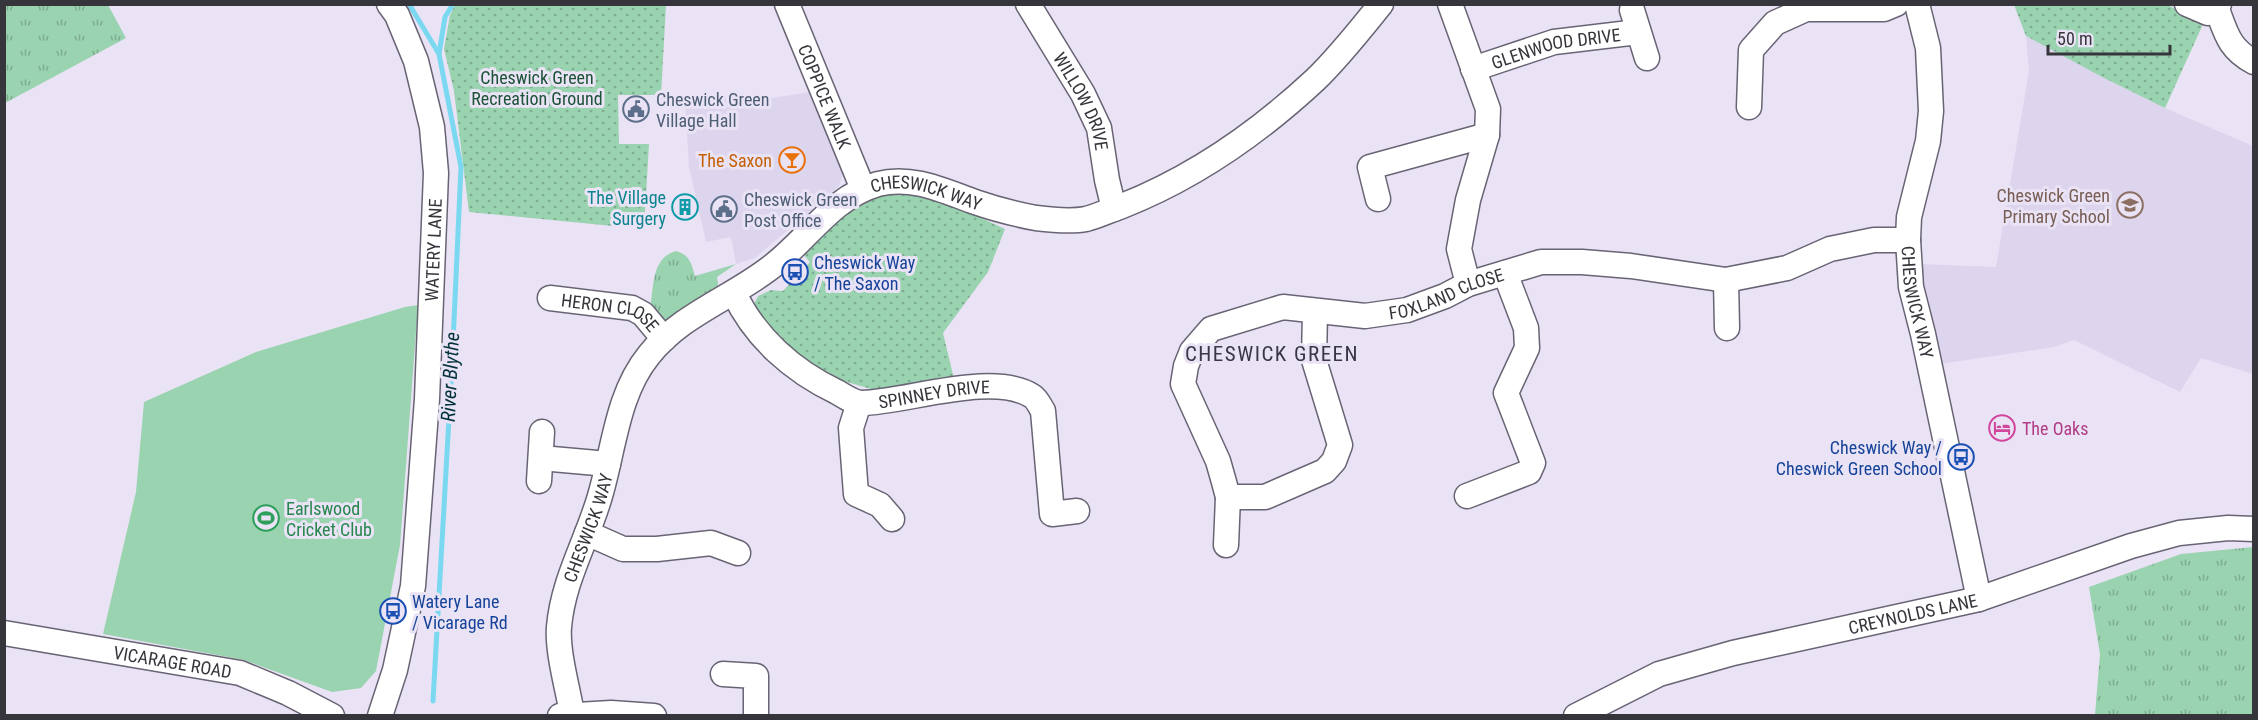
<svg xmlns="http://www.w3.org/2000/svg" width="2258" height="720" font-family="'Roboto Condensed',sans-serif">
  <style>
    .built { fill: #ddd5ee }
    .grass { fill: url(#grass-tufts) }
    .park { fill: url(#park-dots) }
    .garden { fill: #9ad3b0 }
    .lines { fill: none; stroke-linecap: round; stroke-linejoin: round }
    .stream { stroke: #7bd8f1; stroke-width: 5 }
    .minor-casing { stroke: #696474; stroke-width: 27 }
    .minor { stroke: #fff; stroke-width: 24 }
    .labels { text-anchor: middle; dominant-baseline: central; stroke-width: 6; stroke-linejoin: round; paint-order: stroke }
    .street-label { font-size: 18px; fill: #37353c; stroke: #e9e3f5 }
    .park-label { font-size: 18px; fill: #1c5236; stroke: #e9e3f5 }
    .service-label { font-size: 18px; fill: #4e5e75; stroke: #e9e3f5; text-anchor: start }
    .food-label { font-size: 18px; fill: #c56008; stroke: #e9e3f5; text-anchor: end }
    .education-label { font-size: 18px; fill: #785e54; stroke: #e9e3f5; text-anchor: end }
    .culture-label { font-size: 18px; fill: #0d838f; stroke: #e9e3f5; text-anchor: end }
    .transit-label { font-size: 18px; fill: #164399; stroke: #e9e3f5; text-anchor: start }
    .hotel-label { font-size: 18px; fill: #b23c85; stroke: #e9e3f5; text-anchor: start }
    .leisure-label { font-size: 18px; fill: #27864d; stroke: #e9e3f5; text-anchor: start }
    .water-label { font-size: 20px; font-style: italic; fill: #02313b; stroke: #e9e3f5 }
    .quarter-label { font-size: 21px; letter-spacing: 1.5px; fill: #3a3644; stroke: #e9e3f5 }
  </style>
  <defs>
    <pattern id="grass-tufts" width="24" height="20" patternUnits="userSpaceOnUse" patternTransform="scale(1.5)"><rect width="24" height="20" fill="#9ad3b0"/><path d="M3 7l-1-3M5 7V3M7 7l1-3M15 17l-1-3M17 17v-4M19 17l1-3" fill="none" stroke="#7eac90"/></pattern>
    <pattern id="park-dots" width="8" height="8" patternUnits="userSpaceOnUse" patternTransform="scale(1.5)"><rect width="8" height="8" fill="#9ad3b0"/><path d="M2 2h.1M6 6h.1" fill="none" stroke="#7eac90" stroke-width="1.8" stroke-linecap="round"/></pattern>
  </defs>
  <rect width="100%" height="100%" fill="#e9e3f5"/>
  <g class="built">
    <path d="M2026,36L2104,78L2165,108L2253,146V374L2201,358L2180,392L2074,340L2054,347L1940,364L1919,264L1996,267L2029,71Z"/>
    <path d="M811,92L843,172L839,186L755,258L736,264L731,237L706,242L689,167L685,99H765Z"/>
  </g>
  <g class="grass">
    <path d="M5,4L108,5L126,38L5,103Z"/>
    <path d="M676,251C690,255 691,263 695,276L736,264L717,277L719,289L663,324L650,309C654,287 651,258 676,251Z"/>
    <path d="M2253,547V715H2095L2100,654L2089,587L2181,554Z"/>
  </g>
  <g class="park">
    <path d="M455,5H666L661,95H618L619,144H649L644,229L469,212L454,91L444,49L450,15Z"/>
    <path d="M2014,5H2167L2204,22L2165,108L2104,78L2026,36Z"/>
    <path d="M896,190L949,203L1005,229L988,272L943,333L955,383L878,391L816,373L765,330L753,306L758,296L771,290L783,291L810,262L803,254L850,208L875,196Z"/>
  </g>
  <path class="garden" d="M418,305L400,545L376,671L361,688L332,692L244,660L103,634L136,492L144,402L256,352L405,307Z"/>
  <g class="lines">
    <g class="stream">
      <path d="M409,4L439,54"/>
      <path d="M433,701L452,365L461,167L439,54L445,17L453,4"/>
    </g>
    <g class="minor-casing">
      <g id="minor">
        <path id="s1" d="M787,4L863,189"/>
        <path id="s2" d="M1028,4L1083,94L1099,128L1107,180L1114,209"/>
        <path d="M1450,4L1488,109L1487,135L1468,200L1459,249L1468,284"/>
        <path id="s3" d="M1917,4L1928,48L1931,111L1928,141L1909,217L1908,240L1911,287L1923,334L1979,599"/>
        <path d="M2187,4L2208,13L2217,9"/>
        <path d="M2219,4L2217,9C2226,33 2229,49 2254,62"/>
        <path d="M1632,10L1647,58"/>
        <path id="s4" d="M1473,69L1554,42L1638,32"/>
        <path d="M1749,107L1751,50L1775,23L1806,9H1884L1896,4"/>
        <path d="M1378,199L1370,167L1487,135"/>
        <path d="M1726,280L1727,328"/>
        <path id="s5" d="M734,293C755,338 793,371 837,392C844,396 854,403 862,403C907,402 993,371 1032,396C1037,399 1040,406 1043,411L1052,514L1077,511"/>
        <path id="s6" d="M550,298L632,308L643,314L664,339"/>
        <path d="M859,403L851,428L856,494L880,505L892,519"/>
        <path d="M541,458L608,464"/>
        <path d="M539,481L542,432"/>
        <path d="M1467,496L1529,472L1533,463L1506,393L1527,348L1526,328L1505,273"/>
        <path d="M1228,497H1265L1325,471L1334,461L1340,445L1314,360L1315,312"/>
        <path d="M587,533L623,549H657L711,543L738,553"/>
        <path id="s7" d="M1226,545L1228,497L1224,482L1218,461L1183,384L1186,366L1192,351L1211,329L1283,307L1365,316L1407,310L1445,296L1468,284L1541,262H1582L1631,266L1726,280L1787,268L1830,249L1874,240H1908"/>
        <path id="s8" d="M4,633L240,673L288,693L332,716"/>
        <path d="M723,674L756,676V716"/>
        <path id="s9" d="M572,714C568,689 557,652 559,627C563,580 587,541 600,496C614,449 617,394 649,355C682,313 735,297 775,264C810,236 833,197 878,184C912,175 944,191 975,202C995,209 1015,214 1036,218C1052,220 1070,222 1086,219C1098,216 1110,210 1122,206C1193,178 1259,132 1315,80C1339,57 1360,30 1381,4"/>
        <path id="s10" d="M380,716L395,670L413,586L427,399L436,173L432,127L416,61L397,15L389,4"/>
        <path d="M560,716L611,713L654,716"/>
        <path id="s11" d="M1576,716L1659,674L1733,653L1979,599L2131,546L2179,533L2228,528L2254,529"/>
      </g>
    </g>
    <use href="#minor" class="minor"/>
  </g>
  <defs>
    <g id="civic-ring" transform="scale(1.35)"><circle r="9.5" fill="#e9e3f5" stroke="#5c6f8a" stroke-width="1.5"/><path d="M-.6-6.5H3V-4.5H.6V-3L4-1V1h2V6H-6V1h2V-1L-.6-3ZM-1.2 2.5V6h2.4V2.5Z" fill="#5c6f8a"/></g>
    <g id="bar-ring" transform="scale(1.35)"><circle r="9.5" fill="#e9e3f5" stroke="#e8710a" stroke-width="1.5"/><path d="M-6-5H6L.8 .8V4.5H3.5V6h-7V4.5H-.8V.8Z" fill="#e8710a"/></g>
    <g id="school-ring" transform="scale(1.35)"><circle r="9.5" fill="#e9e3f5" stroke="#8d6e63" stroke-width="1.5"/><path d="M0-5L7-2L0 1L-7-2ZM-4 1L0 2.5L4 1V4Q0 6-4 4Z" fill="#8d6e63"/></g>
    <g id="building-ring" transform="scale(1.35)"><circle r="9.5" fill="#e9e3f5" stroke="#0f9aa8" stroke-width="1.5"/><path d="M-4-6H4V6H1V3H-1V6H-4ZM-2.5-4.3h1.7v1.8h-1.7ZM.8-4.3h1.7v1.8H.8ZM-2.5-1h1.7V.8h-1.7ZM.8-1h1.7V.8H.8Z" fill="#0f9aa8"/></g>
    <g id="bus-ring" transform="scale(1.35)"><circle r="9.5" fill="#e9e3f5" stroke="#1a4fb4" stroke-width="1.5"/><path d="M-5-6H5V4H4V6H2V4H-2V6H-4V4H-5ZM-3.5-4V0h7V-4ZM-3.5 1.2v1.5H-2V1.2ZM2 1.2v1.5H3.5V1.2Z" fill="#1a4fb4"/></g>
    <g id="hotel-ring" transform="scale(1.35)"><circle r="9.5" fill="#e9e3f5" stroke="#d1479c" stroke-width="1.5"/><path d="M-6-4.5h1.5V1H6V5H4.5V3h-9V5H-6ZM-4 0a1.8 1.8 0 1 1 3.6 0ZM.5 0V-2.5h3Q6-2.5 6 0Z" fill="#d1479c"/></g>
    <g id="stadium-ring" transform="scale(1.35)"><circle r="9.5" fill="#e9e3f5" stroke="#2e9e5b" stroke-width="1.5"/><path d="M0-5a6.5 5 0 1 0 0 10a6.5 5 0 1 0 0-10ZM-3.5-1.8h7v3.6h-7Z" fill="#2e9e5b"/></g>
  </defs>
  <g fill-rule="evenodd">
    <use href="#civic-ring" x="636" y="109"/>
    <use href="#bar-ring" x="792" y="160"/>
    <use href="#school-ring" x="2130" y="205"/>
    <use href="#building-ring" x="685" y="207"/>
    <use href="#civic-ring" x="724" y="209"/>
    <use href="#bus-ring" x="795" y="272"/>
    <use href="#hotel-ring" x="2002" y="428"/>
    <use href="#bus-ring" x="1961" y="457"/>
    <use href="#stadium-ring" x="266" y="518"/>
    <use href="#bus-ring" x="393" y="611"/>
  </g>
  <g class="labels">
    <g class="street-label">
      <text stroke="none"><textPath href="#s4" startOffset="86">GLENWOOD DRIVE</textPath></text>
      <text stroke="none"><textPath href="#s1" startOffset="100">COPPICE WALK</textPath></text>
      <text stroke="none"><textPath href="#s2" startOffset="112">WILLOW DRIVE</textPath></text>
      <text stroke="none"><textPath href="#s9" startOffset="714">CHESWICK WAY</textPath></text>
      <text stroke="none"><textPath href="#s10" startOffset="471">WATERY LANE</textPath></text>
      <text stroke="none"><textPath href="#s7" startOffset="476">FOXLAND CLOSE</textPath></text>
      <text stroke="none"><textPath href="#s3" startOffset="303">CHESWICK WAY</textPath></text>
      <text stroke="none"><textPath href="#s6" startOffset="63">HERON CLOSE</textPath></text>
      <text stroke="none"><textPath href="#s5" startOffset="246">SPINNEY DRIVE</textPath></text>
      <text stroke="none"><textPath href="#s9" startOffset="192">CHESWICK WAY</textPath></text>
      <text stroke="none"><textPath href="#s11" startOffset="354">CREYNOLDS LANE</textPath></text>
      <text stroke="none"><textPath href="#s8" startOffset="171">VICARAGE ROAD</textPath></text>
    </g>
    <g class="park-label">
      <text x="537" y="77">Cheswick Green<tspan x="537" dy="21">Recreation Ground</tspan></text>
    </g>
    <g class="service-label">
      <text x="656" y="99">Cheswick Green<tspan x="656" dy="21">Village Hall</tspan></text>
      <text x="744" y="199">Cheswick Green<tspan x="744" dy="21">Post Office</tspan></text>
    </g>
    <g class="food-label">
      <text x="772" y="160">The Saxon</text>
    </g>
    <g class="education-label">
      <text x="2110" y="195">Cheswick Green<tspan x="2110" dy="21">Primary School</tspan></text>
    </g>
    <g class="culture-label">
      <text x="666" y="197">The Village<tspan x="666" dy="21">Surgery</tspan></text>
    </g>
    <g class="transit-label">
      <text x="814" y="262">Cheswick Way<tspan x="814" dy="21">/ The Saxon</tspan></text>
      <text x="1942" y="447" text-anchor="end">Cheswick Way /<tspan x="1942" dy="21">Cheswick Green School</tspan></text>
      <text x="412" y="601">Watery Lane<tspan x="412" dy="21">/ Vicarage Rd</tspan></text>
    </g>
    <g class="hotel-label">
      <text x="2022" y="428">The Oaks</text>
    </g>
    <g class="leisure-label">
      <text x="286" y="508">Earlswood<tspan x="286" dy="21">Cricket Club</tspan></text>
    </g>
    <g class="water-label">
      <text transform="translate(450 377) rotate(-87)">River Blythe</text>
    </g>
    <g class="quarter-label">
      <text x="1272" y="354">CHESWICK GREEN</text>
    </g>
  </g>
  <rect width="2258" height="720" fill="none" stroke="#37353c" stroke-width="12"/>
  <path d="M2048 45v9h122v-9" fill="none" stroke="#37353c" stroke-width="3"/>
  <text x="2057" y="45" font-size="18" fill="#37353c" stroke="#e9e3f5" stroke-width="4.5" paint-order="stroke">50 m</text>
</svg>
